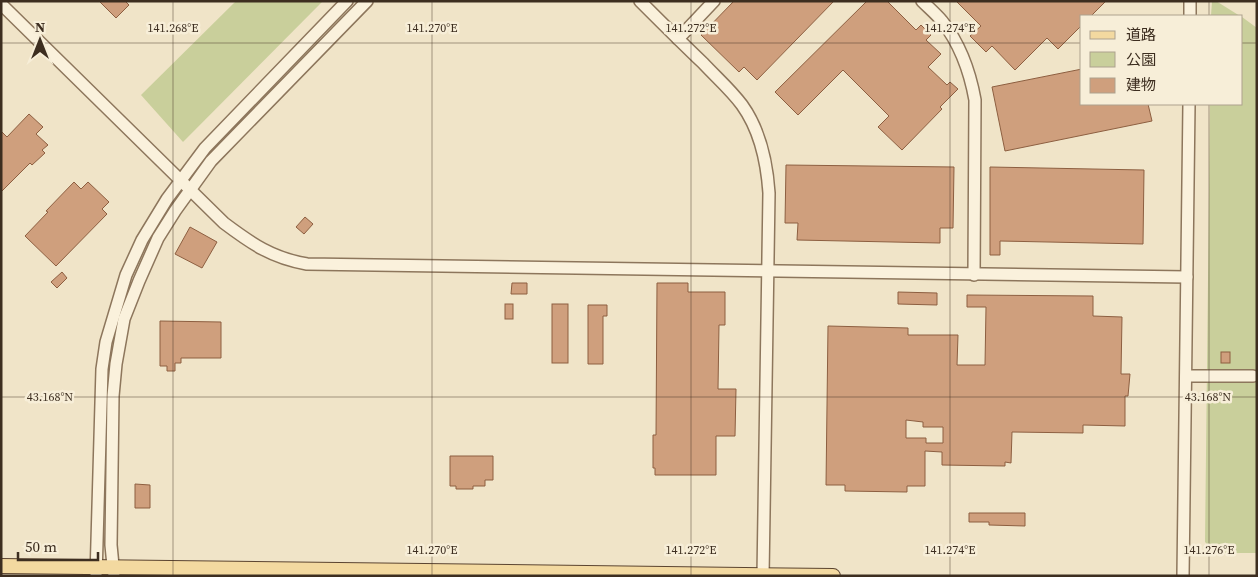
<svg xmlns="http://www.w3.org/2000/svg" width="1258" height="577" font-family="'Source Serif 4','Noto Sans JP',serif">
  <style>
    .green { fill: #c9cf9b }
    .building { fill: #cf9f7d; stroke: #8d5f41; fill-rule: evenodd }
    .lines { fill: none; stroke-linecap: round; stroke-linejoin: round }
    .minor-casing { stroke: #8d765c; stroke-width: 14 }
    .major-casing { stroke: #5b4430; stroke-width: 16 }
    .minor { stroke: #faf1dc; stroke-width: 11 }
    .major { stroke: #f3d9a0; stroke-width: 14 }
    .ticks { fill: none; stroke: #3d2e20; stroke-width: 1; stroke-opacity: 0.45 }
    .ticks-label { font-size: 12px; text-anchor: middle; fill: #3d2e20; stroke: #f7eed8; stroke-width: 5; stroke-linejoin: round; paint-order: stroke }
  </style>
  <rect width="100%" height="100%" fill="#f0e4c8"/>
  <g class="green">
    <path d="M236,1H323L183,142L141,95Z"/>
    <path d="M1212,1H1216L1240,16H1211Z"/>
    <path d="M1242,17L1257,28V553H1216L1205,542L1210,104H1242Z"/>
  </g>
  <g class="building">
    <path d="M99,1H125L129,5L116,18Z"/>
    <path d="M734,1H834L757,80L744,67L739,72L701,35Z"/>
    <path d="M867,1H887L916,30L921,25L931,35L926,40L941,54L928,67L947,85L950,82L958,89L940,107L942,109L902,150L878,127L889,116L843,70L798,115L775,92Z"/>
    <path d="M956,1H1106L1091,16H1082V25L1058,49L1047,38L1015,70L992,46L986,52L970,36L981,26Z"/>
    <path d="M1082,69V104H1148L1152,121L1005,151L992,87Z"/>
    <path d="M29,114L43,127L36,134L48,145L42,150L45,153L32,165L30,163L1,192V131L7,137Z"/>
    <path d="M786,165L954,167L953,228H940V243L797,240L798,223H785Z"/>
    <path d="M990,167L1144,170L1143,244L1000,241V255H990Z"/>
    <path d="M74,182L81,189L88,182L109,202L102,209L107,214L56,266L25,236L48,212L46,211Z"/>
    <path d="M305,217L313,224L304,234L296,227Z"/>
    <path d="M190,227L217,242L202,268L175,254Z"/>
    <path d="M62,272L67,278L57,288L51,282Z"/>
    <path d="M512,283H527V294H511Z"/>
    <path d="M657,283H688V292H725V325H719L718,389H736L735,436H716V475H655V468H653V435H656Z"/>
    <path d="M898,292L937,293V305L898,304Z"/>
    <path d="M967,295L1093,296V316L1122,317L1121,374H1130L1128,396H1125V426L1083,425V433L1012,432L1011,463L1005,462V466L942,465V452L925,451V486H907V492L845,491V485H826L828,326L908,328V335H958L957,365H985L986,307H967ZM906,420L923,422V427H943V443H926V438H906Z"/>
    <rect x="505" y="304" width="8" height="15"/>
    <rect x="552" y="304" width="16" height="59"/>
    <path d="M588,305H607V316H603V364H588Z"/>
    <path d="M160,321L221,322V358H181V363H175V371H167V366H160Z"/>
    <rect x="1221" y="352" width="9" height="11"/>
    <path d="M450,456H493V480H485V486H473V489H456V486H450Z"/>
    <path d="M135,484L150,485V508H135Z"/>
    <path d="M969,513H1025V526L989,525V522H969Z"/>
  </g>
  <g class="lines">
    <g class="minor-casing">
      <g id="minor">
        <path d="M640,1C661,22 682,43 703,63C716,77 731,90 742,105C760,130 767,163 769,193L763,576"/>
        <path d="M922,1C929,8 936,14 942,21C960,44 970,72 975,100L974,275"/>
        <path d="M1,4L224,223C252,244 272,258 307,264L1187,277"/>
        <path d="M1190,16V1"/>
        <path d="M678,39L714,1"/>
        <path d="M1186,376H1253"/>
        <path d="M96,576L102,369L106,342L126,275L142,240L167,199L205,148L347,1"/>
        <path d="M114,576L111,545L113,396L116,364L124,319L139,281L158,238L175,211L211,161L367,1"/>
        <path d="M1183,576L1189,104"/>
      </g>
    </g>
    <g class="major-casing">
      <path id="major" d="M1,566L833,576"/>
    </g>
    <use href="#minor" class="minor"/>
    <use href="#major" class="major"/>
  </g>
  <path class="ticks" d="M173,1V576M432,1V576M691,1V576M950,1V576M1209,1V16M1,43H1082M1242,43H1257M1209,104V576M1,397H1257"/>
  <g class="ticks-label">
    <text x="173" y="32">141.268°E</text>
    <text x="432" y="32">141.270°E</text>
    <text x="691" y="32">141.272°E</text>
    <text x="950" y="32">141.274°E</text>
    <text x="50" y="401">43.168°N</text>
    <text x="1208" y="401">43.168°N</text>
    <text x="432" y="554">141.270°E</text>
    <text x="691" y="554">141.272°E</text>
    <text x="950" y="554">141.274°E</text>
    <text x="1209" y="554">141.276°E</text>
  </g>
  <rect width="1258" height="577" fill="none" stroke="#3d2e20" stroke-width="5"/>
  <rect x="1080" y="15" width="162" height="90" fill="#f7eed8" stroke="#ada18e"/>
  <rect x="1090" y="31" width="25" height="8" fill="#f3d9a0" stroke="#ada18e"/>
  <text x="1126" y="40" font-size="15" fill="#3d2e20">道路</text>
  <rect x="1090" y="52" width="25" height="15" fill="#c9cf9b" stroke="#ada18e"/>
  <text x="1126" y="65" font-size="15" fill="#3d2e20">公園</text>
  <rect x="1090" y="78" width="25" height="15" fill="#cf9f7d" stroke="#ada18e"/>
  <text x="1126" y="90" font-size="15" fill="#3d2e20">建物</text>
  <g transform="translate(40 40)" stroke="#f7eed8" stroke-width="4" paint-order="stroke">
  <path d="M0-4L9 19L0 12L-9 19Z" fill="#3d2e20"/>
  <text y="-8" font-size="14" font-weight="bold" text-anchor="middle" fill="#3d2e20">N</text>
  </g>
  <path d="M18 552v8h80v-8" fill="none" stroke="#3d2e20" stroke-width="2.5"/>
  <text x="25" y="552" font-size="15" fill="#3d2e20" stroke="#f7eed8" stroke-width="4" paint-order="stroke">50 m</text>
</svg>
